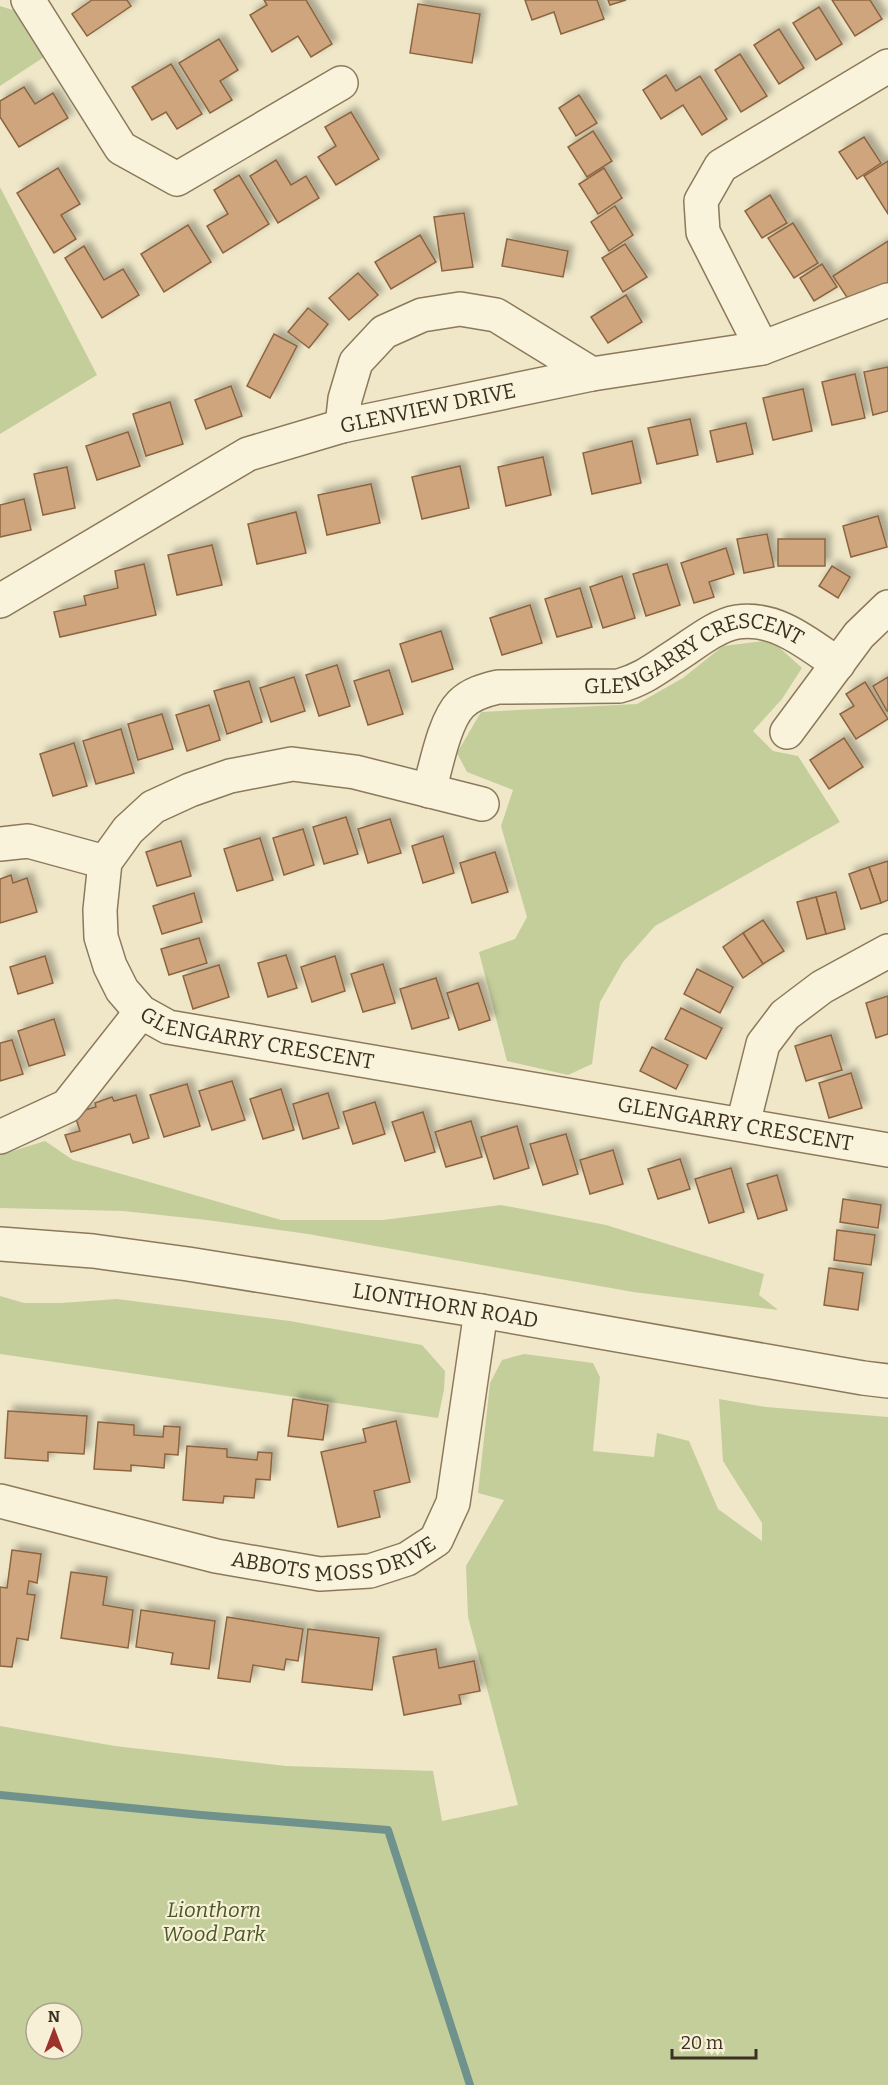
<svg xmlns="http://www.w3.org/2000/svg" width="888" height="2085" font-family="Bitter,serif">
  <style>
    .green { fill: #c4ce9b; fill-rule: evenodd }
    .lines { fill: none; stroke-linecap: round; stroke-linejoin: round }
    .stream { stroke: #6f928c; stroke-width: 8 }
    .building { fill: #cea57d; stroke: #8c6541; stroke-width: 1.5; filter: url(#shadow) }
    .minor-casing { stroke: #8c795c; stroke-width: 36 }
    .tertiary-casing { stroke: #8c795c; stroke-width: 36 }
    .minor { stroke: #faf3db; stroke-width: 33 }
    .tertiary { stroke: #faf3db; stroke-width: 33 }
    .labels { text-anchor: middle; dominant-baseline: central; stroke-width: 4.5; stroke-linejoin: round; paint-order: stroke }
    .street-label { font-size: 21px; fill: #3c3020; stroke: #f7f0d7 }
    .park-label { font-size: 21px; font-style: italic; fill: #485926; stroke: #f7f0d7 }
  </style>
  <defs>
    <filter id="shadow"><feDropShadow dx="5.5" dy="-5.5" stdDeviation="3" flood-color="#0004"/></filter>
  </defs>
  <rect width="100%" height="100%" fill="#efe7c8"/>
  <g class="green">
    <path d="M0,6L16,11L44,57L0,86Z"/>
    <path d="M0,187L97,375L0,434Z"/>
    <path d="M771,640L802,668L782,699L753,731L773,751L798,756L840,822L655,926L623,962L600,1002L592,1064L568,1075L507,1061L479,952L515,939L527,917L501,826L513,790L467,772L457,753L481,712L637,704L683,678L723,646Z"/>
    <path d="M45,1141L73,1160L281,1220H383L501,1205L606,1225L764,1274L759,1295L778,1310L633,1292L308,1234L207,1220L123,1211L0,1208V1155Z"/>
    <path d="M0,1296L24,1303H61L117,1299L290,1321L422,1345L445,1371L444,1390L438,1418L0,1354Z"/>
    <path d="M524,1354L593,1363L600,1377L593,1451L654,1457L657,1433L689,1441L718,1509L762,1541V1523L723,1461L719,1399L766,1407L888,1417V2085H0V1726L115,1746L286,1766L433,1771L442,1821L518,1805L468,1617L466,1566L504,1500L478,1493L490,1383L502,1360ZM36,2013H72V2049H36Z"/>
  </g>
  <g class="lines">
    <path class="stream" d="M0,1795L201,1815L388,1830L470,2085"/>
  </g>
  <g class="building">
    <path d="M92,0H127L131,6L87,36L72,14Z"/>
    <path d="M264,0H306L332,44L311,57L298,36L272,52L250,15L267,5Z"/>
    <path d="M525,0H597L604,19L561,34L554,12L532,20Z"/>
    <path d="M608,0H626L610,5Z"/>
    <path d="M832,0H870L882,19L855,36Z"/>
    <path d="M418,4L480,14L472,63L410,53Z"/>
    <path d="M819,7L842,44L816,60L793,23Z"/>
    <path d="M779,29L804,68L779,84L754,45Z"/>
    <path d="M219,39L238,70L220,81L232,100L210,113L179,63Z"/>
    <path d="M740,54L767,96L741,112L715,70Z"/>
    <path d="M171,64L202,114L177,129L166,112L152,120L132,87Z"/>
    <path d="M666,75L676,91L700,76L727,119L702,135L683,105L661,119L643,90Z"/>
    <path d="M24,87L35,104L53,93L68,118L19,147L0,117V101Z"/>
    <path d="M579,95L597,123L576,136L559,108Z"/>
    <path d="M351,112L379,159L336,185L318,157L336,146L325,127Z"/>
    <path d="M593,131L612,161L587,177L568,147Z"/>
    <path d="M864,137L881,163L857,179L839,152Z"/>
    <path d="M276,160L291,185L306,176L319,198L278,223L250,176Z"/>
    <path d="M888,161V214L864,176Z"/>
    <path d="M58,168L80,204L61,215L76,239L54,253L17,193Z"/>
    <path d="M604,168L622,198L598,214L579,184Z"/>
    <path d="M239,175L269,224L223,253L207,226L228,214L214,190Z"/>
    <path d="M770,195L787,223L762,238L745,211Z"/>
    <path d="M615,206L633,235L609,251L591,222Z"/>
    <path d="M464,213L473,267L442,271L434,217Z"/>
    <path d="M793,223L818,263L794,278L768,238Z"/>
    <path d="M188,225L211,262L164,292L141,254Z"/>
    <path d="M420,235L436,262L391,289L375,262Z"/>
    <path d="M507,239L568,251L563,277L502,266Z"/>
    <path d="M888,241V286L854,308L833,276Z"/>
    <path d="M625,244L647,277L623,292L602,258Z"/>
    <path d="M84,246L104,280L123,269L139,295L102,318L65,258Z"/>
    <path d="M822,264L837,287L814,301L800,278Z"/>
    <path d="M358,273L378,295L349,320L329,298Z"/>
    <path d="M626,295L642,322L608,343L591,317Z"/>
    <path d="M308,308L328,324L309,348L288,332Z"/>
    <path d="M274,334L297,346L270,398L247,386Z"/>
    <path d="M888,367V411L873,415L864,372Z"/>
    <path d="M855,374L865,418L832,425L822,382Z"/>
    <path d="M231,386L242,416L206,429L195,400Z"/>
    <path d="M803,389L812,431L773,440L763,398Z"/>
    <path d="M170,402L183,444L146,456L133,414Z"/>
    <path d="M690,419L698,455L657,464L648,428Z"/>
    <path d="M746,423L753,454L717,462L710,431Z"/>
    <path d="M128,432L140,466L97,480L86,446Z"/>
    <path d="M632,441L641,483L592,494L583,453Z"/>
    <path d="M543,457L551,495L506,506L498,467Z"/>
    <path d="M460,466L469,508L422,519L412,477Z"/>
    <path d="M67,467L75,508L43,515L34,474Z"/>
    <path d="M371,484L380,523L327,535L318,495Z"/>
    <path d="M24,499L31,530L0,537V505Z"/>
    <path d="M296,512L306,553L257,564L248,524Z"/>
    <path d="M878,516L887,547L851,557L843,526Z"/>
    <path d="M767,534L774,567L744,573L737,539Z"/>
    <rect x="778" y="539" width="47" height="27"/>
    <path d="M212,545L222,585L177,595L168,555Z"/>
    <path d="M726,548L734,574L709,582L714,597L694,603L681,563Z"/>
    <path d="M144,564L156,615L60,637L54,612L86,605L84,596L118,588L115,571Z"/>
    <path d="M667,564L680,605L646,616L633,574Z"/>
    <path d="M832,566L850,577L838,598L819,586Z"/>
    <path d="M622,576L635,618L603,628L590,587Z"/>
    <path d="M580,588L592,627L557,637L545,599Z"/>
    <path d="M530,605L542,643L502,655L490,618Z"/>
    <path d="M441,631L453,669L412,682L400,644Z"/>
    <path d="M337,665L350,706L319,716L306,675Z"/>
    <path d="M389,670L403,714L368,725L354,681Z"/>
    <path d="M294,677L305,711L271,722L260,688Z"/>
    <path d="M888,677V711H887L873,686Z"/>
    <path d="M249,681L262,722L227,734L214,691Z"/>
    <path d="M865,682L888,719L856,739L840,714L854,706L846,694Z"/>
    <path d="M209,705L220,740L187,751L176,715Z"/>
    <path d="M162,714L173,749L138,760L128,724Z"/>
    <path d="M121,729L134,773L96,784L83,741Z"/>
    <path d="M844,738L863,767L829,789L810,760Z"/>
    <path d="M74,743L87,786L53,796L40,754Z"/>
    <path d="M346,817L358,854L324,864L313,827Z"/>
    <path d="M390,819L401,853L368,863L358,829Z"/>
    <path d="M303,829L314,865L284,875L273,838Z"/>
    <path d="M443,836L454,873L423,883L412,846Z"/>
    <path d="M260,838L273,880L237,891L224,849Z"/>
    <path d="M181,841L191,876L157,886L146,852Z"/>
    <path d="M495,852L508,892L472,903L460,863Z"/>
    <path d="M888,861V900L881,903L869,867Z"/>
    <path d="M869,867L881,903L861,909L849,874Z"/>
    <path d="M11,875L13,883L27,878L37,912L0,923V879Z"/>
    <path d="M836,892L845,929L826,934L816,897Z"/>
    <path d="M194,893L202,922L162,934L153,906Z"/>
    <path d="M816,897L826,934L807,939L797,902Z"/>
    <path d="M763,920L784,951L763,964L743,933Z"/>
    <path d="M743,933L763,964L743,978L723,947Z"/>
    <path d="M199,938L207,963L169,975L161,949Z"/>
    <path d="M286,955L297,988L268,997L258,963Z"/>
    <path d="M45,956L53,983L18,994L10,967Z"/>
    <path d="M335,956L345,991L312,1002L301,967Z"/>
    <path d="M383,964L395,1003L363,1012L351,974Z"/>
    <path d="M219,965L229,997L193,1009L183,976Z"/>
    <path d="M697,969L733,987L720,1013L684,994Z"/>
    <path d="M436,978L449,1018L412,1029L400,989Z"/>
    <path d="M478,983L490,1020L459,1030L447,993Z"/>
    <path d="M888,996V1034L876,1038L866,1003Z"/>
    <path d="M681,1008L722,1028L706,1059L665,1039Z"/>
    <path d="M54,1019L65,1055L29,1066L18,1031Z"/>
    <path d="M831,1035L842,1070L806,1081L795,1046Z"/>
    <path d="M12,1040L23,1074L0,1081V1043Z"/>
    <path d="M652,1047L688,1065L676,1089L640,1071Z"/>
    <path d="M851,1073L862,1108L829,1118L819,1083Z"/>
    <path d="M232,1081L245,1120L212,1130L199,1091Z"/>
    <path d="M187,1084L200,1126L164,1137L150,1095Z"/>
    <path d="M281,1089L294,1130L263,1139L250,1099Z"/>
    <path d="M328,1093L339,1128L303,1139L293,1104Z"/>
    <path d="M136,1095L149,1138L133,1143L130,1134L71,1152L65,1135L80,1131L74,1113L96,1107L95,1103L112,1097L114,1101Z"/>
    <path d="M375,1102L385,1134L353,1144L343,1112Z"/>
    <path d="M423,1112L435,1152L405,1161L392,1122Z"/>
    <path d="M471,1121L482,1157L446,1167L435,1132Z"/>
    <path d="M517,1126L529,1168L494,1179L481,1137Z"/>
    <path d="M566,1134L578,1174L543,1185L530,1144Z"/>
    <path d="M613,1150L623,1184L590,1194L580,1160Z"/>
    <path d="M680,1159L690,1189L658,1199L648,1169Z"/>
    <path d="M731,1168L744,1212L709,1223L695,1179Z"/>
    <path d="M777,1175L787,1210L758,1219L747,1184Z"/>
    <path d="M843,1199L881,1205L878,1228L840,1222Z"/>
    <path d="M837,1230L875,1235L871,1265L834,1260Z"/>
    <path d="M829,1268L863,1273L858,1310L824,1305Z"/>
    <path d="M293,1399L328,1405L323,1440L288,1436Z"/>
    <path d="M8,1411L87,1416L84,1454L48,1452V1461L5,1458Z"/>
    <path d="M396,1421L410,1482L374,1491L380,1517L338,1527L321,1452L366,1442L363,1429Z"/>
    <path d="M98,1422L134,1425V1435L163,1437L164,1426L180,1427L178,1455L165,1454L164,1468L131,1465V1471L94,1469Z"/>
    <path d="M187,1446L227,1449V1457L257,1460L258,1452L272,1453L270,1480L256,1479L254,1498L224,1496L223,1503L183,1500Z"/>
    <path d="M12,1550L41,1554L37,1583L29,1581L27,1594L35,1595L28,1640L17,1638L12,1667L0,1666V1587L7,1588Z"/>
    <path d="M71,1572L107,1577L103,1605L133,1610L128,1648L61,1638Z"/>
    <path d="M141,1610L215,1621L209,1669L171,1664L173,1653L136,1647Z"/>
    <path d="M227,1617L303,1629L298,1661L286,1659L284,1670L253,1665L250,1682L218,1678Z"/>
    <path d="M308,1629L379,1638L372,1690L302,1682Z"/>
    <path d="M436,1649L439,1668L474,1661L480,1691L459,1695L461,1704L404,1715L393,1657Z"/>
  </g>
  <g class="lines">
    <g class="minor-casing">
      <g id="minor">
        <path d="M28,0L121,148L177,179L341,83"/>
        <path d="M762,348L703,232L701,201L721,166L888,66"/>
        <path d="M342,426L345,399L356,362L384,332L422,315L460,309L496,315L592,374"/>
        <path id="s1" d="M0,601L248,454L342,426L592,374L762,348L888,300"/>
        <path d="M787,732L859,635L888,607"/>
        <path id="s2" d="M429,791C436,767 444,721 461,704C471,694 485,690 498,687L619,686C641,680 654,670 672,658C692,646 714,626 737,622C776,616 808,644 838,664"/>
        <path id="s3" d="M482,804L355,772L292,764L230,776L190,790L153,807L128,830L105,862L100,910L101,937L110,966L122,990L141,1012L168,1027L888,1150"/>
        <path d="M0,844L28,841L105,862"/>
        <path d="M743,1124L763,1044L785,1015L822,987L888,951"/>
        <path d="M0,1137L67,1106L141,1012"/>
        <path id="s4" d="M0,1501L216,1556L320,1574L370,1571L407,1559L436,1540L453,1503L481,1311"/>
      </g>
    </g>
    <g class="tertiary-casing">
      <g id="tertiary">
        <path id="s5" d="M0,1244L93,1251L188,1264L481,1311L863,1378L888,1381"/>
      </g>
    </g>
    <use href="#minor" class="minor"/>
    <use href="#tertiary" class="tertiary"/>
  </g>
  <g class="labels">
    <g class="street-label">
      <text stroke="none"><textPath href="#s1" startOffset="474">GLENVIEW DRIVE</textPath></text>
      <text stroke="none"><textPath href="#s2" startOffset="340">GLENGARRY CRESCENT</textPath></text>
      <text stroke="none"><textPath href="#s3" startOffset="696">GLENGARRY CRESCENT</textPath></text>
      <text stroke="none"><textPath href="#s3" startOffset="1182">GLENGARRY CRESCENT</textPath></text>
      <text stroke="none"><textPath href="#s5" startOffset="450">LIONTHORN ROAD</textPath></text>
      <text stroke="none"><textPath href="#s4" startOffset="344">ABBOTS MOSS DRIVE</textPath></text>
    </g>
    <g class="park-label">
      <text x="214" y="1910">Lionthorn<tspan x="214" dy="24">Wood Park</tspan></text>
    </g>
  </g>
  <g transform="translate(54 2031)"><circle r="28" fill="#f7f0d7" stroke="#aca38e" stroke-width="1.5"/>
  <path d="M0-4.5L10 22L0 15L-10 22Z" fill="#9c332b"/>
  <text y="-9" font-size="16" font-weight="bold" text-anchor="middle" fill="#3c3020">N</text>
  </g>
  <path d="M672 2049v9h84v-9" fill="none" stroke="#3c3020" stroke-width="3"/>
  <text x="681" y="2049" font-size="18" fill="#3c3020" stroke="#f7f0d7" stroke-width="4.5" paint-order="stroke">20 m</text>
</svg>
